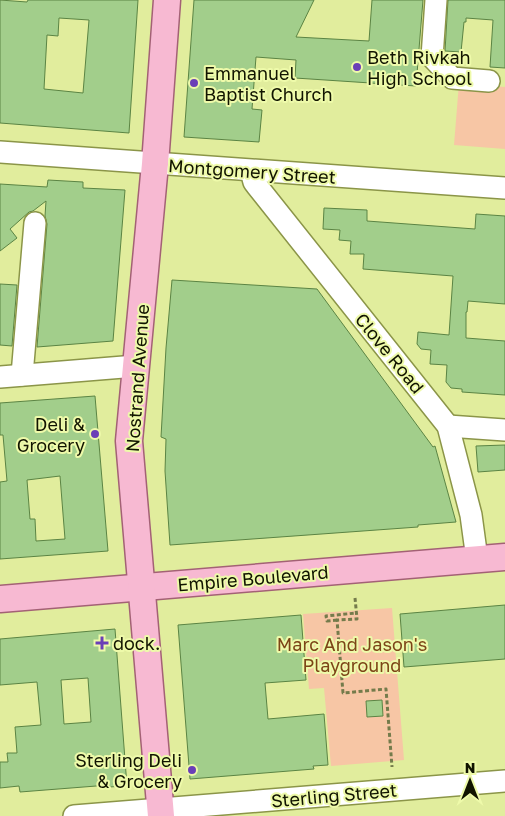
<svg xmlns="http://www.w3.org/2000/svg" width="505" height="816" font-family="'Golos Text',sans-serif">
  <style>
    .green { fill: #f7c6a5 }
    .building { fill: #a2ce8b; stroke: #5b8444; fill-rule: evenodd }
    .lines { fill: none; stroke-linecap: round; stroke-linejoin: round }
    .minor-casing { stroke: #8b9548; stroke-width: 24 }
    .major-casing { stroke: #a36175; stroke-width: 29 }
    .path { stroke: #747b4b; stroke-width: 3; stroke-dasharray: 4 2.5; stroke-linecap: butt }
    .minor { stroke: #fff; stroke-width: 21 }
    .major { stroke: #f7b9d2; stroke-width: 26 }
    .poi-dot { fill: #6a3fb7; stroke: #eefaaa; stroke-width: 2 }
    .labels { text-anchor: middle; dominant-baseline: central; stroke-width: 4; stroke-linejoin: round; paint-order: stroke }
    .poi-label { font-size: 18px; fill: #111400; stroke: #eefaaa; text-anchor: start }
    .street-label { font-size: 18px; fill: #111400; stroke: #eefaaa }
    .park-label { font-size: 18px; fill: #7c4417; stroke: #eefaaa }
  </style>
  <rect width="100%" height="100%" fill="#e1ed9d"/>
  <g class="green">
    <path d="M459,83L505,87V149L454,145Z"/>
    <path d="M392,608L404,760L331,766L324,688L309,689L303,614Z"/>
  </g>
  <g class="building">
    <path d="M0,0L27,2L28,0H138L129,133L0,123ZM59,18L89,20L83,93L44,89L47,35L58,36Z"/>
    <path d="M194,0H314L296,37L369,41L372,0H423L416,86L295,78L296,60L256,57L252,109L262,110L259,142L184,137Z"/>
    <path d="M448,0H505V68L490,67L493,20L466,18V22H464L461,52L445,51Z"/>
    <path d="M48,180L83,182V188L125,190L113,341L37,347L47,224L45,216L46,201L33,211L29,212L10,229L17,238L0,251V184L47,187Z"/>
    <path d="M324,208L367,210V221L475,229L476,214L505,216V304L468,301L467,312H466V338L505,341V395L462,392V389L451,388L446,382L447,365L430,364L431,350L421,349L417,344L418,332L449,335L453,276L363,269L364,254H350L351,241L339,240L340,230L323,229Z"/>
    <path d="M172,280L317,289L433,447L435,446L456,522L418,525V527L170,545L165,471L166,439L161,437L166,348Z"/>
    <path d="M0,284L17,285L12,346L0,345Z"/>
    <path d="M95,396L108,551L0,559V482L7,481L3,435H0V403ZM60,476L65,539L36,541L35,519H30L27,480Z"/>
    <path d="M505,445V470L478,472L476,446Z"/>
    <path d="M505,605V659L404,667L400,614Z"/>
    <path d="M301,615L306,680L265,683L268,719L324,714L328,765L313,766L314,769L190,779L178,625Z"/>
    <path d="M115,629L127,786L109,787V785L20,792L19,786L0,788V762H8L7,753H17L15,727L41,725L37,682L0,685V639ZM88,678L91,722L64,724L61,680Z"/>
    <path d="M382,700L383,716L367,717L366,701Z"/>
  </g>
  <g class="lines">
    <g class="minor-casing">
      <g id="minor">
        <path d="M436,0L432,57L452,78L489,81"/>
        <path d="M0,152L505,188"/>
        <path d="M251,171L254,182L257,186L448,426L471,515L477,559"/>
        <path d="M22,375L35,223"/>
        <path d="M0,377L136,366"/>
        <path d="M448,426L505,430"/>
        <path d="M74,816L505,781"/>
      </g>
    </g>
    <g class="major-casing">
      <g id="major">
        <path d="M0,599L505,557"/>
        <path d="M161,816L129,441L155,164L167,0"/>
      </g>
    </g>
    <g class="path">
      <path d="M355,598L357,619L337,620L343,693L386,689L392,767"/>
      <path d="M337,620L327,621L326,616L356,613"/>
    </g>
    <use href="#minor" class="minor"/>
    <use href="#major" class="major"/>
  </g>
  <g class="poi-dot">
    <circle cx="357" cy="67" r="5"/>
    <circle cx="194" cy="83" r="5"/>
    <circle cx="95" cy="434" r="5"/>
    <path d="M99.5 635.5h5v5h5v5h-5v5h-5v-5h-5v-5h5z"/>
    <circle cx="192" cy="770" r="5"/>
  </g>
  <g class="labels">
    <g class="poi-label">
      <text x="367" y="57">Beth Rivkah<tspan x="367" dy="21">High School</tspan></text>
      <text x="204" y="73">Emmanuel<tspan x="204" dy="21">Baptist Church</tspan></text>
      <text x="85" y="424" text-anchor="end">Deli &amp;<tspan x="85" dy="21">Grocery</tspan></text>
      <text x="113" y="643">dock.</text>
      <text x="182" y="760" text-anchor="end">Sterling Deli<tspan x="182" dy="21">&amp; Grocery</tspan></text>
    </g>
    <g class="street-label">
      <text transform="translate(252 171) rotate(4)">Montgomery Street</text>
      <text transform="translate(390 353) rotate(51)">Clove Road</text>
      <text transform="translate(137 378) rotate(-86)">Nostrand Avenue</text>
      <text transform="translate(253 578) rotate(-5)">Empire Boulevard</text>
      <text transform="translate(334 795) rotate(-5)">Sterling Street</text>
    </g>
    <g class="park-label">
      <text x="352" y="644">Marc And Jason's<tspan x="352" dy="21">Playground</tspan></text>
    </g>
  </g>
  <g transform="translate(470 781)" stroke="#eefaaa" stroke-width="4" paint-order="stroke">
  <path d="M0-4L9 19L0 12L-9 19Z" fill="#111400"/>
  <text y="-8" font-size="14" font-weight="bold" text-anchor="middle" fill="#111400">N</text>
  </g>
</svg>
